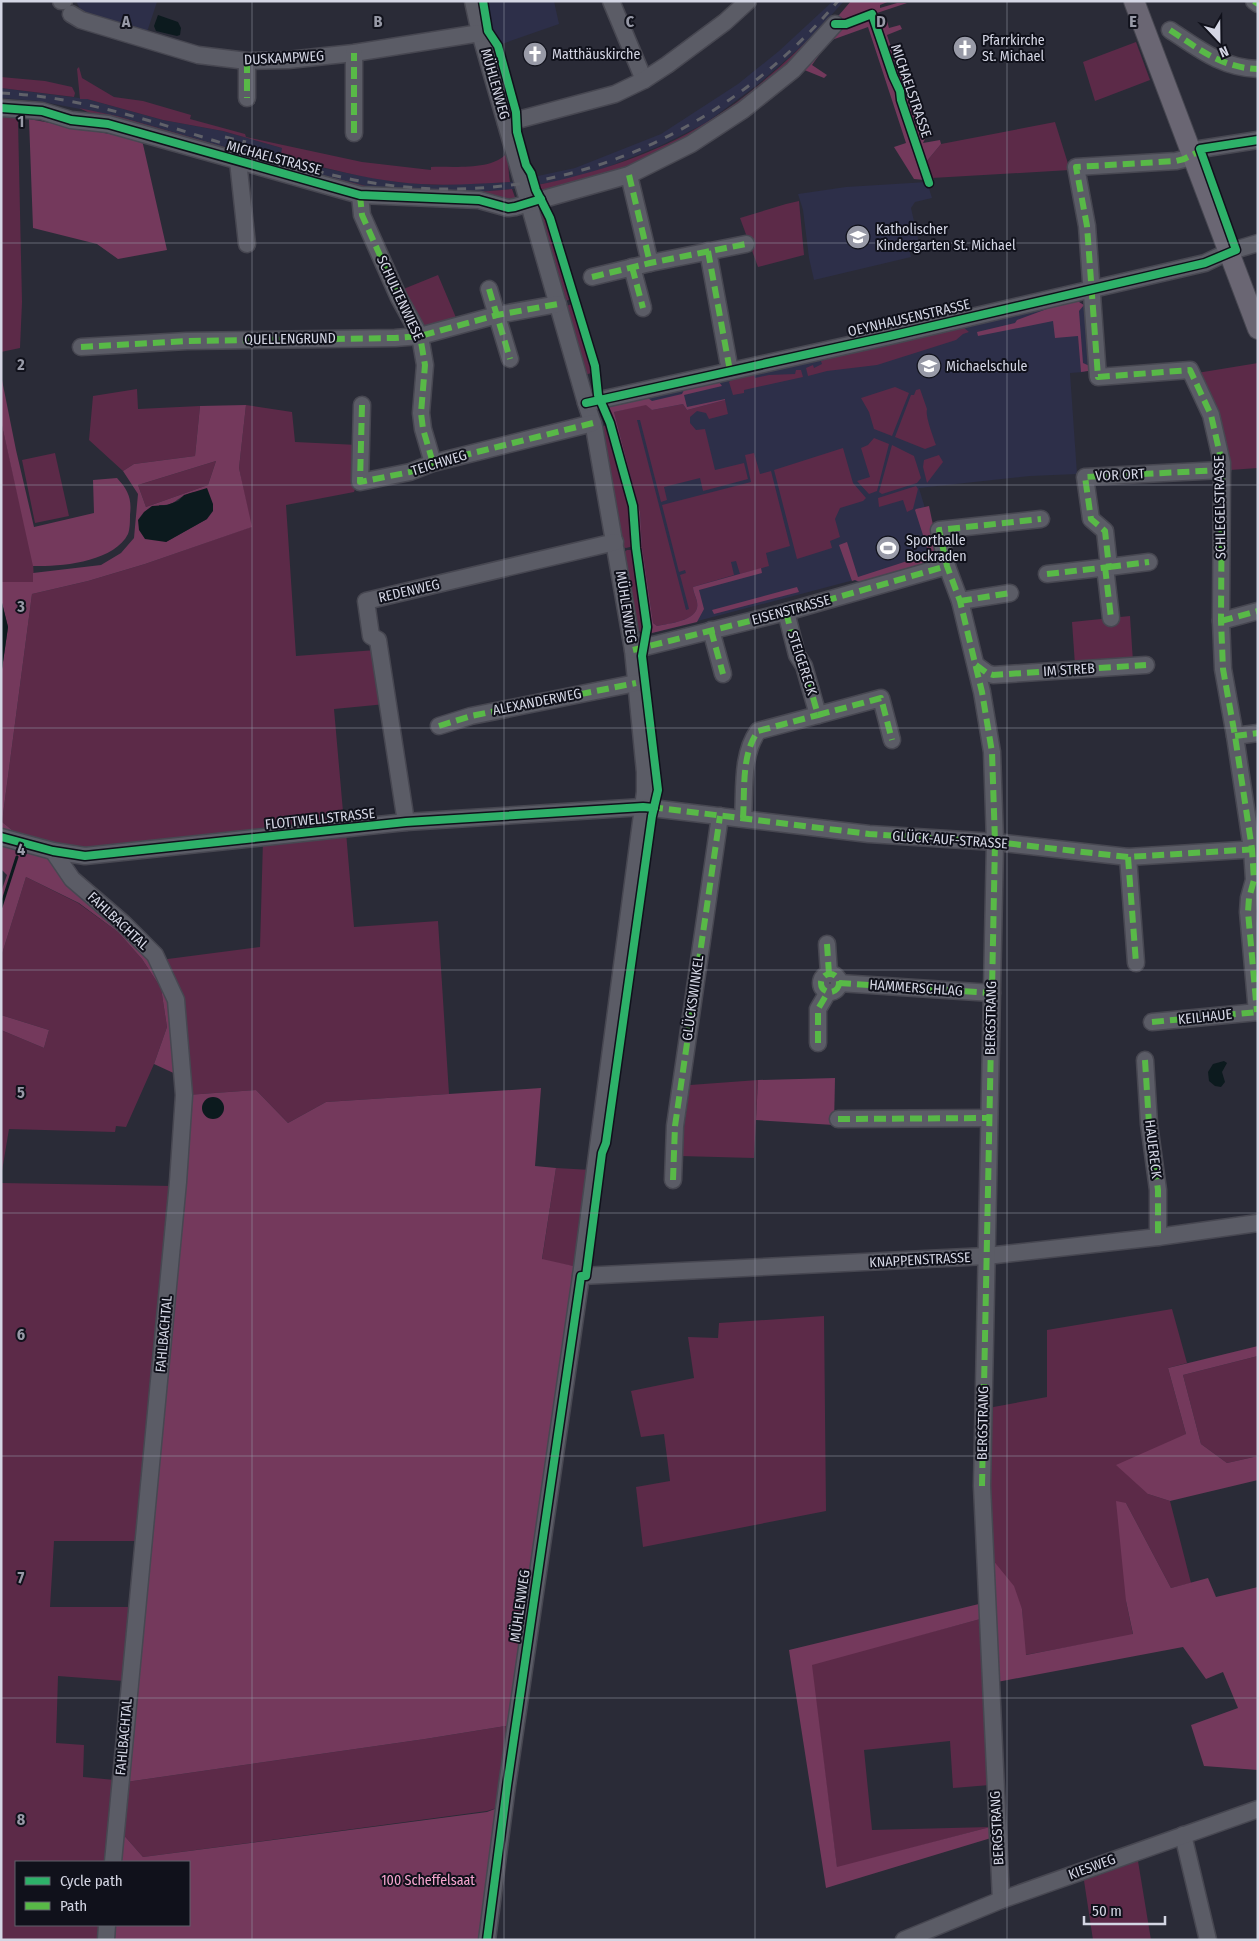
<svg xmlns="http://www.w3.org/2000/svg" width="1259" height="1941" font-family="'Fira Sans Condensed',sans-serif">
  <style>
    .built { fill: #2d2f49 }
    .green { fill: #5c2a48 }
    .forest { fill: #74395c; fill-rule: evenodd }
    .water { fill: #0c1a1e }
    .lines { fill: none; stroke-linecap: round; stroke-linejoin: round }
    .stream { stroke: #0c1a1e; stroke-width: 3 }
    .minor-casing { stroke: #474751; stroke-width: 19 }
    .major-casing { stroke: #474751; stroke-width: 22 }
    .minor { stroke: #5b5c66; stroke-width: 16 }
    .major { stroke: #6a6673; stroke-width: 20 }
    .rail { stroke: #606169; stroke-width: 3; stroke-dasharray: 9 9; stroke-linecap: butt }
    .quiet { stroke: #58b947; stroke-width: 6; stroke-dasharray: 12 6; stroke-linecap: butt }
    .cycleway-casing { stroke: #10111b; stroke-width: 11 }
    .cycleway { stroke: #2db169; stroke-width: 8 }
    .grid { fill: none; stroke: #989aa7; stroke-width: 1; stroke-opacity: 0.55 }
    .labels { text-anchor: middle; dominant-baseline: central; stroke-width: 4; stroke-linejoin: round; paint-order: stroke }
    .poi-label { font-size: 14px; fill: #d4d6e4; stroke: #10111b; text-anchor: start }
    .street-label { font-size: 14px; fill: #d4d6e4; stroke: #10111b }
    .park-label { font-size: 14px; fill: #f7a6d0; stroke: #10111b }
    .grid-label { font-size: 16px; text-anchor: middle; font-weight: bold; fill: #989aa7; stroke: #10111b; stroke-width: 4; stroke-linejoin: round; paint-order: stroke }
  </style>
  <rect width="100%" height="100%" fill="#2a2b37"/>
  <g class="built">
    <path d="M76,1H157V2L147,32L81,11Z"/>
    <path d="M485,1H554L559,24L499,45L492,34L486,15Z"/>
    <path d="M833,1H844L810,39L757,85L706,123L662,145L603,169L559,181L512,189L466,193L374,188L318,174L117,116L38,101L1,98V88L87,99L163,120L223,131L282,148L295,158L296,162L352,174L398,182L434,185L510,182L575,168L661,134L738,84L779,51Z"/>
    <path d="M927,182L932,198L915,202L911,208L918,239L909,249L911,257L814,280L809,258L803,210L798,194L846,187Z"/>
    <path d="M1072,302H1079L1085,306L1090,368L1084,372L1070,373L1077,474L1030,476L919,488L940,558L858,582L854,580L652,633L637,508L609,407Z"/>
  </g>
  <g class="green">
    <path d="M826,22L757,97L638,167L539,192L537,185C596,173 656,154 707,122C751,95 790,59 826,22Z"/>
    <path d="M1136,42L1150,80L1095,101L1083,62Z"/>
    <path d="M79,67L82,78L114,97L143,101L191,115L190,119L245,134L246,137L362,162L431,170V167C453,166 492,171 507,153C509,163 508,172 510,182C473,184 435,187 398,182C364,178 330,169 296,161L295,158L281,155L282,148L223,131L163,120L87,99H80L77,69Z"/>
    <path d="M1,77L45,81L72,87L75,93L74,97L1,88Z"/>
    <path d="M79,108L117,116L318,174L374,188L466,193L512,189L516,200L373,191L94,115Z"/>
    <path d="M1,113L12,114L18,121L22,302L20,348L1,352Z"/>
    <path d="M1055,122L1070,170L932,178L926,162L941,144Z"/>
    <path d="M799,201L804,255L758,267L740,218L786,204Z"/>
    <path d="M544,209L572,298L564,302L541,216Z"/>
    <path d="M438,275L457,320C446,322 432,329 422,324L401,290Z"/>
    <path d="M572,304L575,306L593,365L594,372L585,375L566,306Z"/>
    <path d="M963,327L969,332L963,334L956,340L877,365L827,371L808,376L806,368L813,365L814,368L822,364L821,361L838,355Z"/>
    <path d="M1258,363V468L1230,470L1217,413L1197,373Z"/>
    <path d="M796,370H801L803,377L744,390V393L733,395L729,382L731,380L754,374L755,378L769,375L795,374Z"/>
    <path d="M895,387L909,393L892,436L874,429L869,412L861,398Z"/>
    <path d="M137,389L138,409L200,406L195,456L134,464L123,471L89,440L93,396Z"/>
    <path d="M920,389L927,409C925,416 933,436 936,445L925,449L895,437L911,395H914L916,390Z"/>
    <path d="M725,400L728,414L709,419L706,413L697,411L690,417V423L696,430L705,429L715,470L744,463L748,479L703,491L700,478L664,487L667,500L661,502L640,420H637L686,610L689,609L680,575L686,573L685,570L679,572L662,505L751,482L745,455L754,453L760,474L771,471L790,546L766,553L769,566L740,574L736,561L731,562L734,575L693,587C693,592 696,597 697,602C701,621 669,623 657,626L653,623L642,547L640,512L614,412L646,404L652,410L683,404L687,410Z"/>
    <path d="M246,405L292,412L295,442L358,445L357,483L354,492L286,505L296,656L376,650L386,704L334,709L344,823L99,851L22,838L2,822L32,594L88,581L145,564L251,527L239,468Z"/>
    <path d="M609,407L637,508L639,545L652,633L650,634L637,543L635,510L610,417L607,408Z"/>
    <path d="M1,421L33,561L34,582H1Z"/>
    <path d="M606,425L610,426L631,505L634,546L626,548L623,547L602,427Z"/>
    <path d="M874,438L889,444L877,491L869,494L857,481L870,477L861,448L868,445Z"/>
    <path d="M892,445L914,456L921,478L917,483L882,494L879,492Z"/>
    <path d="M843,448L853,483L866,498L863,501L840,508L835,519L840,537L830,541L832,548L797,559L774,470Z"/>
    <path d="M55,453L69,516L35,523L22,460Z"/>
    <path d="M939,455L943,462L927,483L923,467L924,460Z"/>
    <path d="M216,461L208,485L146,507L138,485Z"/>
    <path d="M916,486L918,489L913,509L907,512L903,500L879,507L878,498Z"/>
    <path d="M627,550H634L645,628L643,634L635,627L623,553Z"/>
    <path d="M1130,616L1133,662L1075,665L1072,622Z"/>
    <path d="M346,832L354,927L438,921L449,1094L326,1102L288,1123L256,1090L187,1095L160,960L260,947L263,840Z"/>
    <path d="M26,877L78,903L118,932L142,959L161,988L167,1027L154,1064L126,1127L116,1126L115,1132L9,1129L1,1177V1030L44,1048L49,1030L1,1015V957Z"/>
    <path d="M758,1080L754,1158L680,1156L690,1085Z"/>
    <path d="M556,1168L592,1170L578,1267L542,1260Z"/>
    <path d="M1,1183L173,1186L143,1497L135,1541H54L50,1607H130L124,1681L58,1676L56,1743L84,1745L83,1777L115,1780L108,1862H16V1925H102L101,1940H1Z"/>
    <path d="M1172,1309L1187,1363L1168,1368L1186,1434L1148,1494L1170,1501L1191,1583L1171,1588L1126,1503V1601L1133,1635L1025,1655L1022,1609L992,1559L985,1485L988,1408L1047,1397V1330Z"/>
    <path d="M824,1316L826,1511L643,1547L636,1487L670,1481L664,1434L641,1437L631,1391L694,1378L688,1337L718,1338L719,1323Z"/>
    <path d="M1258,1356V1456L1227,1463L1201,1444L1183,1375Z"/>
    <path d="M984,1618L990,1785L953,1788L950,1741L864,1750L872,1830L990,1827L837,1868L811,1664Z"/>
    <path d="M512,1725L500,1807L487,1811L143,1857L121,1832L126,1782L425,1739Z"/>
    <path d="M1137,1855L1151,1940H1093L1083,1874Z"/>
  </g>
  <g class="forest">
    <path d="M851,1H890L880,5V8L897,3H907L874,14L873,11L843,22L834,21Z"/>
    <path d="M868,18L872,20L925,180L914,179L894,147L906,143L868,27L829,41L812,65L827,75L824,78L802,69L832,31Z"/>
    <path d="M887,21L889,28L900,25L902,29L887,35L890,44L895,50L897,62L914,114L920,118L925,139L923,143L940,140L941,144L926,162L934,180L929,181L903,99L898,80L895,77L877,24Z"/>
    <path d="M29,119L142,140L167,250L118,259L97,244L33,228Z"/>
    <path d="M1072,302H1079L1084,305L1079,311L1083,363L1092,367L1088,371L1081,372L1078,336L1055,338L1053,321L978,336L977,332L1015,323L1017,320L1055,306Z"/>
    <path d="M1,375L16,450L34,527L94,513L93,480L117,478C128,490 132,498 130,515C130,521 130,529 128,534C114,562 60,567 33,566L1,421Z"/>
    <path d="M719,382L722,386L684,395L687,407L725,399V400L687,410L683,404L652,410L646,405L614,412L640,512L642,547L653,623L657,626C670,623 701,621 697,602C696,596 693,592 693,587L761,568L762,573L699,590L704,609L697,622L652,633L639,545L637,508L609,407L648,398L652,401L682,394L684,390Z"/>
    <path d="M246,405L239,468L252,527L145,564L88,581L32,594L2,822L22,838L1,833V676L8,627L1,599V582H33V573L101,565L121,553L134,538L138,494L123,471L134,464L195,456L200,406ZM216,461L208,485L146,507L138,485ZM202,491L207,519L166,542L159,505C175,506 175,499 186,495C191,492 197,492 202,491Z"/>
    <path d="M929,506L940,558L938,562L862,583L855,580L852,581L839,545L847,542L858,577L929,554L915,510L916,509Z"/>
    <path d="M797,587L799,592L714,614L712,610Z"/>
    <path d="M1,840L50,853L152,957L172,997L180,1076L154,1064L167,1027L161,988L142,959L118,932L79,903L26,877L1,957V892L7,875L1,869Z"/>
    <path d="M1,1015L49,1030L44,1048L1,1030Z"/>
    <path d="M835,1078L834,1125L756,1120L758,1080Z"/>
    <path d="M541,1088L535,1166L556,1168L542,1259L578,1267L512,1725L425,1739L126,1782L187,1095L256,1090L288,1123L326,1102Z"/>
    <path d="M1258,1346V1356L1183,1375L1201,1444L1227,1463L1258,1456V1480L1170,1501L1148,1494L1116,1465L1186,1434L1168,1368Z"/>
    <path d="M1116,1501L1126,1503L1171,1588L1208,1578L1216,1597L1258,1587V1770L1204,1766L1191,1725L1238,1708L1223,1672L1206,1679L1183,1647L997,1682L992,1559L1014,1586L1022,1609L1026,1655L1133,1634L1126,1601Z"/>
    <path d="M983,1603L984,1618L812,1665L837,1867L990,1827L991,1838L826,1888L789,1650Z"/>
    <path d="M500,1807L481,1940H109L111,1925H189V1862H117L121,1832L143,1857L487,1812Z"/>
  </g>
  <g class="water">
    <path d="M158,15L178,22L181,28L180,35L177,36L156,31L154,26Z"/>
    <path d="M207,488L213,504V511L207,519L166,542L145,539L139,530L138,520L144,512L152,506L167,505L178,501L184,495Z"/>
    <path d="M1,599L8,627L1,676Z"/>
    <path d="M1224,1061L1227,1063L1222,1072L1225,1082L1221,1087L1215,1086L1209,1081L1208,1072L1213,1064Z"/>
    <circle cx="213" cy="1108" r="11"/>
  </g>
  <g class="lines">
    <path class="stream" d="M1,907L17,857"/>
    <g class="minor-casing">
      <g id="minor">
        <path d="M61,1H64"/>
        <path d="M473,1L480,33L586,403L594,427L633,650L645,772V792L581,1276L507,1786L487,1940"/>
        <path d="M611,1L644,80"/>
        <path d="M1254,1L1258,4"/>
        <path d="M71,14L81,20L198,55L247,61L288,60L354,53L480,33"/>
        <path d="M1170,30C1199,49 1222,68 1258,69"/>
        <path d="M247,61V98"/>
        <path d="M1,108L42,111L71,120L108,124L360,195L479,200L508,208L515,207L629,175L691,144L743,110L793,70L835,24"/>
        <path d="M506,123L615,94L644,80L667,65L725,22L748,1"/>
        <path d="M354,133V53"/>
        <path d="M238,161L247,244"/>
        <path d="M629,175L650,263"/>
        <path d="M360,195L362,215L399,298L420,336L425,365L421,413L423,429L433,463"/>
        <path d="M708,251L730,371"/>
        <path d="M632,267L643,308"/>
        <path d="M592,277L650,263L746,244"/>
        <path d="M489,289L510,359"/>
        <path d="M81,347L187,341L395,338L420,336L497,315L558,304"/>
        <path d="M586,403L890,336L1205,263L1228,252L1258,243"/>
        <path d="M362,405L360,482L410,472L433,463L593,423"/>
        <path d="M1105,567L1111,618"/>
        <path d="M1109,567L1149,562"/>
        <path d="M1047,574L1109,567L1105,531L1091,519L1085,477L1222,470"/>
        <path d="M960,601L1010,593"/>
        <path d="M786,612L797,655L804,666L818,715L881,698L892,740"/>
        <path d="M1221,621L1258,611"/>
        <path d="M711,630L723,674"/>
        <path d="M633,650L786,612L947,566"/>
        <path d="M976,665L987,673L993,675L1146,665"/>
        <path d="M439,726L471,716L636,683"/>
        <path d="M1235,736L1258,733"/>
        <path d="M743,818C745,790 741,755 758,731L818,715"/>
        <path d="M406,822L378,640L371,636L366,601L615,542"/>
        <path d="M1,837L53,851L85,856L406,822L643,807L869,834L995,842L1128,857L1258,849"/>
        <path d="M53,851L72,879L123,923L155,955L176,1000L184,1095L178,1182L113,1862"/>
        <path d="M1128,857L1136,963"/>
        <path d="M827,944L829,974"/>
        <circle cx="830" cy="983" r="9"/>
        <path d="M839,983L992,993"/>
        <path d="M1257,1012L1248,912L1249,898L1254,880L1252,849L1235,736L1223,669L1221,621L1222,463L1211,415L1190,370L1098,377L1087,226L1076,167L1176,161L1184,159L1200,149L1258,140"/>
        <path d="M1152,1022L1258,1012"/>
        <path d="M818,1043V1009L828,992"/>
        <path d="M1145,1060L1149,1124L1158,1190V1237"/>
        <path d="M838,1119L989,1118"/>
        <path d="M673,1180L675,1126L720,816"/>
        <path d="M581,1276L987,1256L1158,1237L1258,1223"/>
        <path d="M1183,1835L1208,1940"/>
        <path d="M1001,1900L982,1486L995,842L992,752L982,692L960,601L947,566L939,530L1041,519"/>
        <path d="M106,1940L107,1925"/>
        <path d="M904,1940L1001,1900L1258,1809"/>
      </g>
    </g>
    <g class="major-casing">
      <path id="major" d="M1134,1L1258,329"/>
    </g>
    <use href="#minor" class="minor"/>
    <use href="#major" class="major"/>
    <g class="rail">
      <path d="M1,93C97,97 188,135 279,160C308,168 338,178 367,182C548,213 721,139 838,1"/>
      <path d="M225,137L246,142"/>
    </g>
    <g class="quiet">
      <path d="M1254,1L1258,4"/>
      <path d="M1170,30C1199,49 1222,68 1258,69"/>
      <path d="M247,61V98"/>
      <path d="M354,133V53"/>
      <path d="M1204,149L1184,159L1176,161L1076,167L1087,226L1098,377L1190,370L1211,415L1222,463L1221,621L1223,669L1235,736L1252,849L1254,880L1249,898L1248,912L1257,1012"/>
      <path d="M629,175L650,263"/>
      <path d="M360,195L362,215L399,298L420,336L425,365L421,413L423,429L433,463"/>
      <path d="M708,251L730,371"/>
      <path d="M632,267L643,308"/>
      <path d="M592,277L650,263L746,244"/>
      <path d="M489,289L510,359"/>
      <path d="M81,347L187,341L395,338L420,336L497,315L558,304"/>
      <path d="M362,405L360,482L410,472L433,463L593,423"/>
      <path d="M1105,567L1111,618"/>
      <path d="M1109,567L1149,562"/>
      <path d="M1047,574L1109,567L1105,531L1091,519L1085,477L1222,470"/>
      <path d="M960,601L1010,593"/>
      <path d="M786,612L797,655L804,666L818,715L881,698L892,740"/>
      <path d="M1221,621L1258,611"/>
      <path d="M711,630L723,674"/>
      <path d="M633,650L786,612L947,566"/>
      <path d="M976,665L987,673L993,675L1146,665"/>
      <path d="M439,726L471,716L636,683"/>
      <path d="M1235,736L1258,733"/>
      <path d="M651,807L869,834L995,842L1128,857L1258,849"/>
      <path d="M743,818C745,790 741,755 758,731L818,715"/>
      <path d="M1128,857L1136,963"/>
      <path d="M827,944L829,974"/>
      <circle cx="830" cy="983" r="9"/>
      <path d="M839,983L992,993"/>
      <path d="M1152,1022L1258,1012"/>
      <path d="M818,1043V1009L828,992"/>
      <path d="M1145,1060L1149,1124L1158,1190V1237"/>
      <path d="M838,1119L989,1118"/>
      <path d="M673,1180L675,1126L720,816"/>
      <path d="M982,1486L995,842L992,752L982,692L960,601L947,566L939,530L1041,519"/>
    </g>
    <g class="cycleway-casing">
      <g id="cycleway">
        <path d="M483,1L488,31L498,46L516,112L517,132L526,165L531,173L536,190L550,218L595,366L598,395L610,423L633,506L636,548L647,627L642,656L658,790L652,816L606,1143L602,1153L586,1276H581L507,1786L487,1940"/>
        <path d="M835,24H846L872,14L893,76L900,91L901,100L929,183"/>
        <path d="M1,108L42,111L71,120L108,124L360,195L479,200L508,208L515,207L541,199"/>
        <path d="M586,403L890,336L1205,263L1236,250L1200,149L1258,140"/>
        <path d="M1,837L53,851L85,856L406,822L643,807L654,808"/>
      </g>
    </g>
    <use href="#cycleway" class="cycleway"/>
  </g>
  <path class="grid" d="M252,1V1940M504,1V1940M755,1V1940M1007,1V1940M1,243H1258M1,485H1258M1,728H1258M1,970H1258M1,1213H1258M1,1456H1258M1,1698H1258"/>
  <defs>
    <g id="church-disc" transform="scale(1.25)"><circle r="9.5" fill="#989aa7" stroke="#10111b"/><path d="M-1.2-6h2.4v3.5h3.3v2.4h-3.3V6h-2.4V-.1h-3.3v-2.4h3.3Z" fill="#fff"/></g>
    <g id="school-disc" transform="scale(1.25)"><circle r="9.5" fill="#989aa7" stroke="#10111b"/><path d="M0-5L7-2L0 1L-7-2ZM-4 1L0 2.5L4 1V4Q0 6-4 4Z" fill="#fff"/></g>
    <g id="stadium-disc" transform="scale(1.25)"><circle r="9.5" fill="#989aa7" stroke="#10111b"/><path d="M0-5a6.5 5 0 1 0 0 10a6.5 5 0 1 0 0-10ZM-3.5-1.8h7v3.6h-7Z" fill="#fff"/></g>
  </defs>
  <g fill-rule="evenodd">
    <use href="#church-disc" x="965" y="48"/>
    <use href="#church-disc" x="535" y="54"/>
    <use href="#school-disc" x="858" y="237"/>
    <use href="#school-disc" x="929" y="366"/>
    <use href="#stadium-disc" x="888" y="548"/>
  </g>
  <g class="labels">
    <g class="poi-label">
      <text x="982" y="40">Pfarrkirche<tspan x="982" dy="16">St. Michael</tspan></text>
      <text x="552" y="54">Matthäuskirche</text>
      <text x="876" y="229">Katholischer<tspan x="876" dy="16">Kindergarten St. Michael</tspan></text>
      <text x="946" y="366">Michaelschule</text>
      <text x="906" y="540">Sporthalle<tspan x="906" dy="16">Bockraden</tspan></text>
    </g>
    <g class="street-label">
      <text transform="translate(284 58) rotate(-3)">DUSKAMPWEG</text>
      <text transform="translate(495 84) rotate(74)">MÜHLENWEG</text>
      <text transform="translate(911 91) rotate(71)">MICHAELSTRASSE</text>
      <text transform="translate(274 158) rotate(15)">MICHAELSTRASSE</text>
      <text transform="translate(400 298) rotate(65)">SCHULTENWIESE</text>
      <text transform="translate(909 318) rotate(-13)">OEYNHAUSENSTRASSE</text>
      <text transform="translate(290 339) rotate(-1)">QUELLENGRUND</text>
      <text transform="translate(439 463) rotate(-17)">TEICHWEG</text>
      <text transform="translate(1120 475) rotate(-3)">VOR ORT</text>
      <text transform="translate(1220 507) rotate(-91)">SCHLEGELSTRASSE</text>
      <text transform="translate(409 591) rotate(-13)">REDENWEG</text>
      <text transform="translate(626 607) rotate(81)">MÜHLENWEG</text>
      <text transform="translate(791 610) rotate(-15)">EISENSTRASSE</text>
      <text transform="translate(802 663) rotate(72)">STEIGERECK</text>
      <text transform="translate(1069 670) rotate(-4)">IM STREB</text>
      <text transform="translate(537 702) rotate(-11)">ALEXANDERWEG</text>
      <text transform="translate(320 819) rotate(-6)">FLOTTWELLSTRASSE</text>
      <text transform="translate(950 840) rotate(4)">GLÜCK-AUF-STRASSE</text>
      <text transform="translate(118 921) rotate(43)">FAHLBACHTAL</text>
      <text transform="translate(916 988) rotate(4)">HAMMERSCHLAG</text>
      <text transform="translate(693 998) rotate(-82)">GLÜCKSWINKEL</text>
      <text transform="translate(1205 1017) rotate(-6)">KEILHAUE</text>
      <text transform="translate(991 1018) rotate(-89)">BERGSTRANG</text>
      <text transform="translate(1153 1149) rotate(83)">HAUERECK</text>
      <text transform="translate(920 1260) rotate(-3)">KNAPPENSTRASSE</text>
      <text transform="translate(164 1334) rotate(-85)">FAHLBACHTAL</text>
      <text transform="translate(983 1423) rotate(-89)">BERGSTRANG</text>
      <text transform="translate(520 1606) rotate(-82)">MÜHLENWEG</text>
      <text transform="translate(124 1737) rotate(-85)">FAHLBACHTAL</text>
      <text transform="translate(997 1828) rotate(-93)">BERGSTRANG</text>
      <text transform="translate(1092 1867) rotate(-20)">KIESWEG</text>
    </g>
    <g class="park-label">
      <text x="428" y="1880">100 Scheffelsaat</text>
    </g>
  </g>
  <g class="grid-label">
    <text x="126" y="27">A</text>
    <text x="378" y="27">B</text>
    <text x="630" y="27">C</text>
    <text x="881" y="27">D</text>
    <text x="1133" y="27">E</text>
    <text x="21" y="127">1</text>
    <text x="21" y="370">2</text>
    <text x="21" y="612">3</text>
    <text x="21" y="855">4</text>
    <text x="21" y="1098">5</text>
    <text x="21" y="1340">6</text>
    <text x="21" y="1583">7</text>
    <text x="21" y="1825">8</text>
  </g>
  <rect width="1259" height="1941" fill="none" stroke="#d4d6e4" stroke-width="5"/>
  <rect x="15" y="1861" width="175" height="65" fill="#10111b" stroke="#5e606b"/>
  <rect x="25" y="1877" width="25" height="8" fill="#2db169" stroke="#5e606b"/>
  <text x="60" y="1886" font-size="15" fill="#d4d6e4">Cycle path</text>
  <rect x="25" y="1902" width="25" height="8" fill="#58b947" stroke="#5e606b"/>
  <text x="60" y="1911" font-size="15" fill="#d4d6e4">Path</text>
  <g transform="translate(1219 40) rotate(158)" stroke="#10111b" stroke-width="4" paint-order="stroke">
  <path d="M0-4L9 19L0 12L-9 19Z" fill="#d4d6e4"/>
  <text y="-8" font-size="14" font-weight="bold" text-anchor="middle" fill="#d4d6e4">N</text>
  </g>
  <path d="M1084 1916v8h81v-8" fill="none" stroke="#d4d6e4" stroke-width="2.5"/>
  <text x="1092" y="1916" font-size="15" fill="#d4d6e4" stroke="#10111b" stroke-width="4" paint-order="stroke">50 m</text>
</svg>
